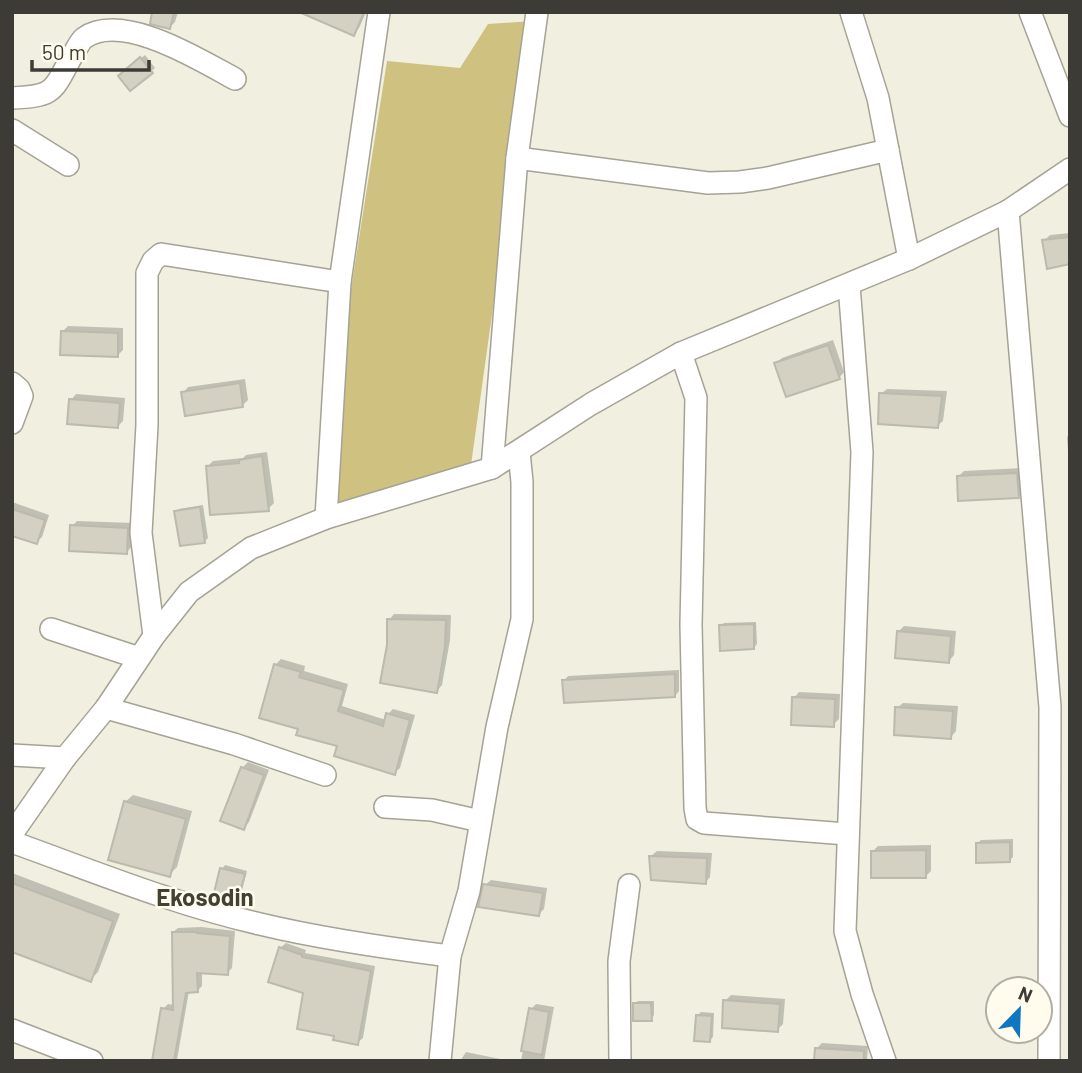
<svg xmlns="http://www.w3.org/2000/svg" width="1082" height="1073" font-family="Barlow,sans-serif">
  <style>
    .forest { fill: #cfc17f }
    .shadow { fill: #0003 }
    .building { fill: #d4d1c3; stroke: #bcbaac; stroke-width: 2 }
    .lines { fill: none; stroke-linecap: round; stroke-linejoin: round }
    .minor-casing { stroke: #a5a395; stroke-width: 24 }
    .minor { stroke: #fff; stroke-width: 21 }
    .labels { text-anchor: middle; dominant-baseline: central; stroke-width: 5; stroke-linejoin: round; paint-order: stroke }
    .quarter-label { font-size: 24px; font-weight: bold; fill: #434135; stroke: #fffced }
  </style>
  <rect width="100%" height="100%" fill="#f1efe0"/>
  <path class="forest" d="M533,21L471,465L314,524L387,61L460,68L488,24Z"/>
  <g class="shadow">
    <path d="M154,12H178L175,22L170,27Z"/>
    <path d="M304,12H366L359,28L354,33Z"/>
    <path d="M145,55L155,68L131,88L123,73Z"/>
    <path d="M1070,233V262L1044,241L1050,235Z"/>
    <path d="M68,326L123,328V350L117,356L63,331Z"/>
    <path d="M833,340L844,372L839,378L776,363L782,358Z"/>
    <path d="M245,379L248,400L242,406L183,393L188,387Z"/>
    <path d="M887,389L947,391L943,421L937,426L881,394Z"/>
    <path d="M76,394L125,398L123,421L118,426L71,400Z"/>
    <path d="M1070,434V463L1069,464L1067,437Z"/>
    <path d="M267,452L274,503L268,509L208,466L213,461L243,458L246,455Z"/>
    <path d="M1022,468L1024,491L1018,496L959,476L964,471Z"/>
    <path d="M12,502L49,515L42,537L36,542L12,534Z"/>
    <path d="M203,505L208,538L205,541L176,512L179,509Z"/>
    <path d="M77,521L133,523L132,546L127,552L72,526Z"/>
    <path d="M394,614L451,615L450,640L442,685L437,691L389,620Z"/>
    <path d="M756,622L757,644L754,648L721,626L724,623Z"/>
    <path d="M904,626L956,631L954,655L949,661L898,632Z"/>
    <path d="M281,659L305,666L304,671L348,684L342,706L386,720L388,714L393,709L415,715L400,768L394,773L300,728L275,665Z"/>
    <path d="M679,670V691L675,696L564,681L568,676Z"/>
    <path d="M799,692L840,694L839,719L833,725L794,698Z"/>
    <path d="M903,703L958,706L956,731L951,737L897,708Z"/>
    <path d="M248,762L269,770L249,822L244,827L242,768Z"/>
    <path d="M133,795L192,811L177,867L169,875L125,802Z"/>
    <path d="M1013,839V857L1009,861L978,843L981,840Z"/>
    <path d="M931,845V871L926,876L873,851L878,846Z"/>
    <path d="M657,851L712,853L710,877L705,883L651,856Z"/>
    <path d="M225,865L247,871L240,898L237,902L222,869Z"/>
    <path d="M12,873L120,914L98,972L90,980L12,950Z"/>
    <path d="M491,880L547,888L544,909L539,914L485,885Z"/>
    <path d="M201,927L235,931L232,968L227,973L202,971V986L197,991H189L177,1060L154,1061L163,1009L168,1004L174,1005L173,932L178,928Z"/>
    <path d="M286,943L306,950L305,953L375,966L363,1038L357,1043L305,992L280,948Z"/>
    <path d="M731,995L785,999L783,1024L777,1030L725,1001Z"/>
    <path d="M638,1001H654V1015L651,1019L634,1004Z"/>
    <path d="M536,1004L554,1007L544,1061H521L531,1009Z"/>
    <path d="M701,1012L714,1013L713,1037L710,1040L697,1016Z"/>
    <path d="M822,1043L868,1046L867,1061H816L817,1048Z"/>
    <path d="M466,1052L510,1061H460Z"/>
  </g>
  <g class="building">
    <path d="M152,12H174L170,29L150,24Z"/>
    <path d="M299,12H364L354,36Z"/>
    <path d="M140,57L153,73L130,91L118,76Z"/>
    <path d="M1070,237V264L1047,269L1042,240Z"/>
    <path d="M61,331L118,333V357L60,355Z"/>
    <path d="M828,345L840,379L786,397L774,363Z"/>
    <path d="M240,383L243,407L185,416L181,392Z"/>
    <path d="M879,393L942,396L938,428L878,424Z"/>
    <path d="M69,399L120,403L118,428L67,424Z"/>
    <path d="M262,456L269,511L210,515L206,466L239,463V460Z"/>
    <path d="M1017,473L1019,498L958,501L957,476Z"/>
    <path d="M200,507L205,543L180,546L174,511Z"/>
    <path d="M12,509L45,520L37,544L12,536Z"/>
    <path d="M70,525L128,528L127,554L69,551Z"/>
    <path d="M387,619L446,620L445,647L437,693L380,683L387,645Z"/>
    <path d="M754,624V649L720,651L719,625Z"/>
    <path d="M897,631L951,636L949,663L895,658Z"/>
    <path d="M274,664L301,672L299,677L344,690L338,711L383,726L386,713L410,720L395,775L334,756L337,746L296,735L298,729L259,718Z"/>
    <path d="M675,674V697L564,703L562,680Z"/>
    <path d="M792,697L835,699L834,727L791,725Z"/>
    <path d="M895,707L953,711L951,739L894,735Z"/>
    <path d="M241,767L264,775L244,830L220,821Z"/>
    <path d="M124,801L186,819L170,877L108,860Z"/>
    <path d="M1010,842V862L976,863V843Z"/>
    <path d="M926,850V878H871V851Z"/>
    <path d="M649,856L707,858L706,884L651,880Z"/>
    <path d="M220,868L245,874L237,903L213,897Z"/>
    <path d="M12,883L113,921L91,982L12,952Z"/>
    <path d="M483,884L543,893L539,916L478,907Z"/>
    <path d="M172,932H197V933L230,936L228,975L197,973L198,992L186,993L174,1061H152L161,1008L173,1010Z"/>
    <path d="M279,947L302,955V957L371,971L358,1045L333,1040L334,1036L297,1029L303,993L268,982Z"/>
    <path d="M723,1000L780,1004L778,1032L722,1028Z"/>
    <path d="M633,1003H651L652,1021H633Z"/>
    <path d="M529,1008L549,1012L542,1055L521,1051Z"/>
    <path d="M696,1015L712,1016L710,1042L694,1041Z"/>
    <path d="M815,1048L864,1051V1061H814Z"/>
  </g>
  <g class="lines">
    <g class="minor-casing">
      <g id="minor">
        <path d="M851,12L878,98L909,259"/>
        <path d="M1030,12L1070,116"/>
        <path d="M12,98C55,96 52,92 72,56C76,51 79,42 84,38C122,11 200,60 235,79"/>
        <path d="M12,130L68,165"/>
        <path d="M517,158L708,183L740,182L768,178L888,150"/>
        <path d="M1008,211L1050,707L1049,1061"/>
        <path d="M849,285L862,452L845,931L862,994L885,1061"/>
        <path d="M681,353L696,398L691,625L695,808L697,819L704,823L847,834"/>
        <path d="M12,383L19,389L22,396L12,423"/>
        <path d="M492,468L517,158L537,12"/>
        <path d="M326,518L340,282L379,12"/>
        <path d="M51,629L139,658"/>
        <path d="M154,636L141,533L147,425V273L153,261L161,254L340,282"/>
        <path d="M106,708L234,744L325,775"/>
        <path d="M12,755L65,758"/>
        <path d="M385,807L432,810L480,821"/>
        <path d="M12,834L65,758L106,708L154,636L189,592L251,548L326,518L492,468L591,404L681,353L909,259L1008,211L1070,169"/>
        <path d="M12,842C93,871 176,905 260,924C322,939 386,948 450,956"/>
        <path d="M12,1030L92,1061"/>
        <path d="M440,1061L450,956L469,891L497,727L522,619V482L519,452"/>
        <path d="M620,1061L619,961L629,885"/>
      </g>
    </g>
    <use href="#minor" class="minor"/>
  </g>
  <g class="labels">
    <g class="quarter-label">
      <text x="205" y="896">Ekosodin</text>
    </g>
  </g>
  <rect width="1082" height="1073" fill="none" stroke="#3c3b35" stroke-width="28"/>
  <g transform="translate(1019 1010) rotate(23)"><circle r="33" fill="#fffced" stroke="#b1afa3" stroke-width="2"/>
  <path d="M0-5L12 26L0 18L-12 26Z" fill="#1076c2"/>
  <text y="-10" font-size="19" font-weight="bold" text-anchor="middle" fill="#3c3b35">N</text>
  </g>
  <path d="M32 60v10h117v-10" fill="none" stroke="#3c3b35" stroke-width="3.5"/>
  <text x="42" y="60" font-size="21" fill="#3c3b35" stroke="#fffced" stroke-width="5" paint-order="stroke">50 m</text>
</svg>
